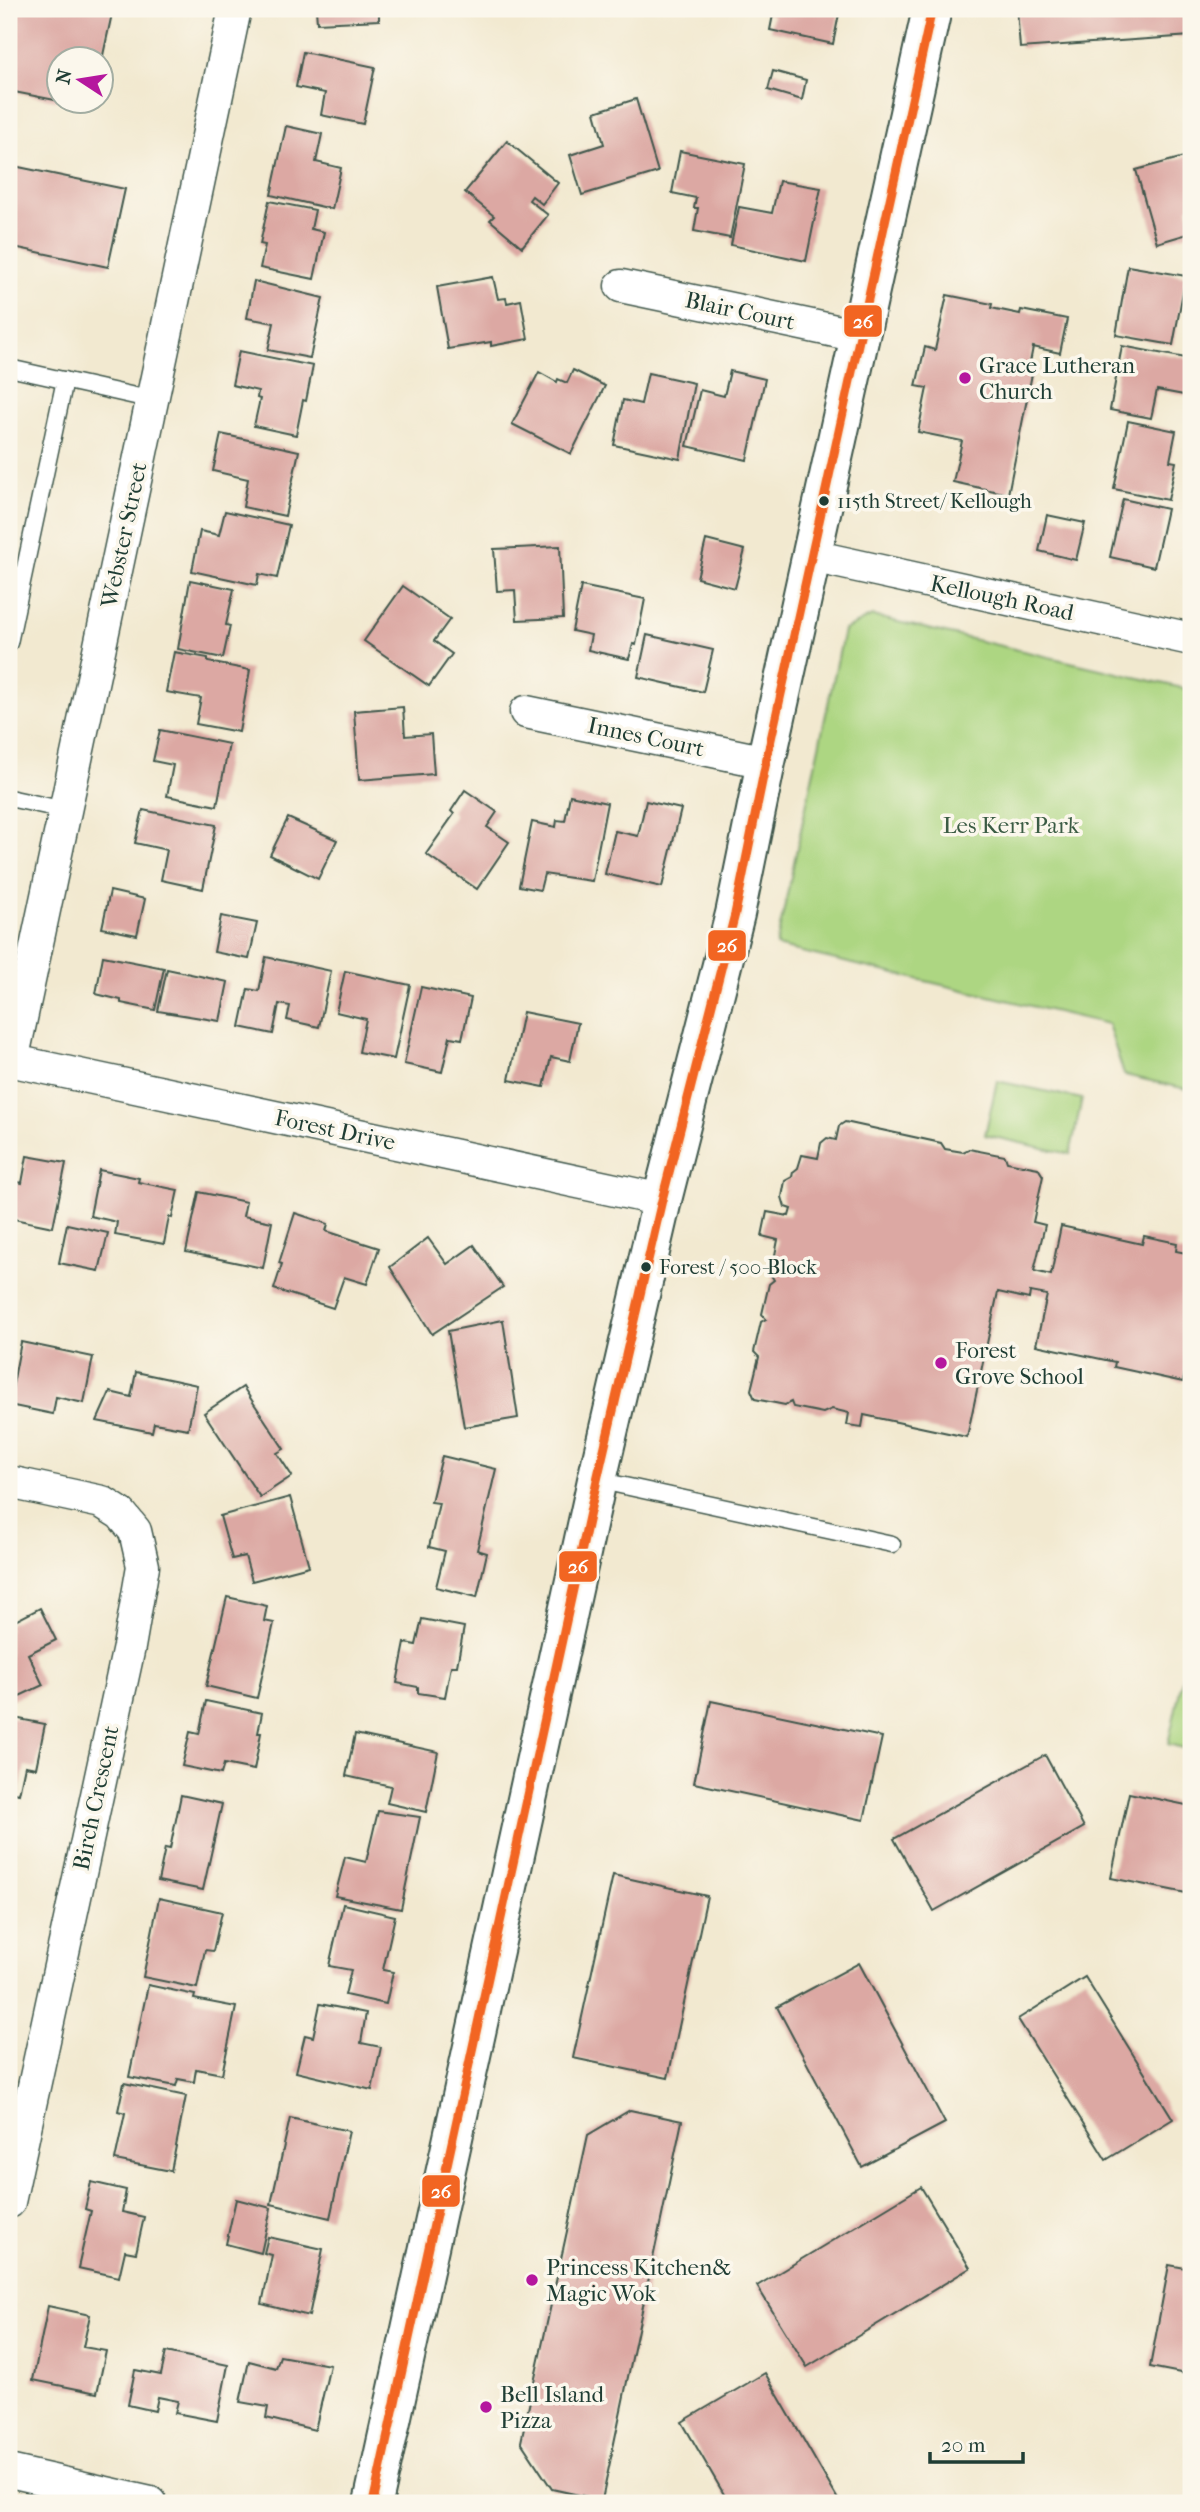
<svg xmlns="http://www.w3.org/2000/svg" width="1200" height="2512" font-family="'IM FELL French Canon',serif">
  <style>
    .green { fill: #add682; stroke: #668a5b; stroke-width: 2 }
    .building { fill: #dca8a3 }
    .lines { fill: none; stroke-linecap: round; stroke-linejoin: round }
    .lane-casing { stroke: #3f574b; stroke-width: 19 }
    .street-casing { stroke: #3f574b; stroke-width: 35 }
    .secondary-casing { stroke: #3f574b; stroke-width: 42 }
    .lane { stroke: #fff; stroke-width: 16 }
    .street { stroke: #fff; stroke-width: 32 }
    .secondary { stroke: #fff; stroke-width: 38 }
    .bus-1-casing { stroke: #fbf7ec; stroke-width: 14 }
    .bus-1 { stroke: #f26522; stroke-width: 9 }
    .poi-dot { fill: #b5179e; stroke: #fbf7ec; stroke-width: 2.5 }
    .bus-dot { fill: #1f3d34; stroke: #fbf7ec; stroke-width: 2.5 }
    .labels { text-anchor: middle; dominant-baseline: central; stroke-width: 7; stroke-linejoin: round; paint-order: stroke }
    .bus-label { font-size: 21px; fill: #1f3d34; stroke: #fbf7ec; text-anchor: start }
    .street-label { font-size: 23px; fill: #1f3d34; stroke: #fbf7ec }
    .poi-label { font-size: 23px; fill: #1f3d34; stroke: #fbf7ec; text-anchor: start }
    .park-label { font-size: 23px; fill: #3b5c44; stroke: #fbf7ec }
    .line-badge { stroke: #fbf7ec; stroke-width: 2.5 }
    .badge-label { font-size: 19px; text-anchor: middle; font-weight: bold; fill: #fff }
  </style>
  <rect width="100%" height="100%" fill="#fbf7ec"/>
  <filter id="ink" filterUnits="userSpaceOnUse"><feTurbulence type="fractalNoise" baseFrequency=".0143" numOctaves="2"/><feDisplacementMap in="SourceGraphic" scale="14" xChannelSelector="R" yChannelSelector="G"/><feConvolveMatrix kernelMatrix="1 2 1 2 8 2 1 2 1" color-interpolation-filters="sRGB"/></filter>
  <filter id="wash" filterUnits="userSpaceOnUse"><feTurbulence type="fractalNoise" baseFrequency=".00686" numOctaves="4" result="noise"/><feDisplacementMap in="SourceGraphic" scale="28" xChannelSelector="R" yChannelSelector="G"/><feGaussianBlur stdDeviation="1.57" result="paint"/><feColorMatrix in="noise" values="0 0 0 0 0 0 0 0 0 0 0 0 0 0 0 0 0 1.4 0 .05"/><feComposite in="paint" operator="in"/></filter>
  <g filter="url(#wash)">
    <rect width="100%" height="100%" fill="#f2e9d0"/>
    <g class="green">
      <path d="M872,616L1191,690V1090L1124,1075L1108,1024L776,946L844,630Z"/>
      <path d="M997,1081L1082,1099L1070,1154L985,1135Z"/>
      <path d="M1191,1640V1750L1168,1744Z"/>
    </g>
    <g id="blocks">
      <g class="building">
        <path d="M9,9H113L102,60H60V101L9,91Z"/>
        <path d="M316,9H379V20L317,23Z"/>
        <path d="M750,9H840L833,44L770,30L773,15Z"/>
        <path d="M1017,9H1191V36L1020,48Z"/>
        <path d="M303,52L375,67L363,124L321,115L325,93L296,87Z"/>
        <path d="M773,71L806,80L802,100L768,90Z"/>
        <path d="M636,99L658,172L582,195L570,155L604,144L595,112Z"/>
        <path d="M286,126L322,134L316,162L341,168L332,209L271,195Z"/>
        <path d="M507,141L558,183L542,204L532,196L529,200L548,215L522,247L490,220L494,216L465,192Z"/>
        <path d="M680,151L745,164L730,238L694,231L698,208H694L696,198L672,193Z"/>
        <path d="M1191,155V207L1187,208L1191,221V233L1157,243L1136,170Z"/>
        <path d="M9,165L125,189L108,267L9,246Z"/>
        <path d="M779,181L821,188L806,261L731,245L739,207L772,213Z"/>
        <path d="M269,201L315,210L311,229L324,232L314,279L260,268L265,245L260,244Z"/>
        <path d="M1128,266L1186,276L1173,345L1116,335Z"/>
        <path d="M493,277L498,299L506,298L507,303L521,300L528,339L491,346V342L448,349L437,287Z"/>
        <path d="M254,281L323,298L310,358L268,350L274,323L247,318Z"/>
        <path d="M947,295L992,304L991,308L1020,314L1021,310L1067,319L1060,353L1033,347L1028,373L1032,374L1008,494L953,482L962,441L918,432L927,388L916,386L925,347L935,350Z"/>
        <path d="M1122,346L1191,359L1189,396L1157,390L1151,418L1110,410Z"/>
        <path d="M239,351L313,366L306,401L303,400L296,435L254,426L260,399L257,398L258,391L232,385Z"/>
        <path d="M573,370L605,386L571,454L512,424L539,372L557,382L558,379L567,383Z"/>
        <path d="M730,371L765,379L747,460L687,446L700,390L724,396Z"/>
        <path d="M648,373L694,383L680,459L614,445L623,400L641,404Z"/>
        <path d="M1128,421L1176,431L1170,461L1176,462L1168,500L1114,489Z"/>
        <path d="M221,434L299,451L285,516L243,507L248,479L213,471Z"/>
        <path d="M1123,499L1167,509L1154,567L1110,557Z"/>
        <path d="M225,511L289,525L277,578L259,574L257,585L192,571L200,531L219,535Z"/>
        <path d="M1047,515L1085,523L1076,560L1039,551Z"/>
        <path d="M706,540L745,550L735,588L697,578Z"/>
        <path d="M560,546L563,618L517,620L515,590L497,591L494,549Z"/>
        <path d="M190,580L234,589L226,625L230,626L223,658L178,649Z"/>
        <path d="M403,586L450,619L434,641L452,654L429,686L364,641Z"/>
        <path d="M581,586L645,599L636,645L633,644L629,659L588,650L591,635L572,631Z"/>
        <path d="M647,635L713,650L703,692L638,677Z"/>
        <path d="M174,652L208,658V662L250,670L239,732L196,724L201,698L166,692Z"/>
        <path d="M403,707L405,736L431,734L434,774L359,780L354,711Z"/>
        <path d="M160,730L229,744L217,806L167,796L173,765L153,761Z"/>
        <path d="M465,790L497,812L487,827L509,842L477,889L426,854L454,814L451,811Z"/>
        <path d="M570,795L607,803L592,881L544,874L540,890L519,886L532,822L556,827L557,820L565,821Z"/>
        <path d="M646,801L681,809L662,887L605,874L615,831L638,836Z"/>
        <path d="M143,810L216,825L203,889L161,880L167,850L135,843Z"/>
        <path d="M288,818L337,840L318,879L270,855Z"/>
        <path d="M110,891L145,899L137,935L102,928Z"/>
        <path d="M221,916L257,923L249,959L214,952Z"/>
        <path d="M103,956L164,968L155,1010L121,1003V1000L96,994Z"/>
        <path d="M266,957L331,971L319,1027L287,1020L290,1006L279,1004L273,1034L240,1027L248,989L259,991Z"/>
        <path d="M167,969L228,982L220,1021L158,1011Z"/>
        <path d="M345,971L410,985L394,1059L359,1052L366,1019L336,1012Z"/>
        <path d="M421,987L471,998L462,1039L450,1037L442,1072L404,1064Z"/>
        <path d="M523,1012L578,1023L570,1061L551,1057L544,1087L509,1080Z"/>
        <path d="M845,1122L941,1143L945,1149L963,1152L969,1149L1005,1156L1007,1162L1038,1168L1043,1176L1033,1222L1045,1225L1034,1271L1051,1275L1061,1226L1142,1244L1144,1236L1177,1243L1176,1251L1191,1254V1345L1183,1382L1114,1367L1115,1362L1036,1345L1047,1295L1030,1292L1029,1299L998,1292L967,1437L864,1415L862,1427L847,1425L849,1413L832,1409L823,1413L793,1407L791,1402L785,1405L755,1399L751,1390L759,1357L754,1352L761,1322L766,1319L762,1314L769,1284L774,1280L771,1275L778,1240L762,1236L767,1212L789,1216L791,1209L785,1207L782,1197L785,1181L792,1177L793,1172L798,1168L802,1155L818,1158L821,1143L827,1138L836,1140L839,1126Z"/>
        <path d="M27,1156L66,1163L53,1227L9,1218V1180L22,1183Z"/>
        <path d="M99,1170L139,1178L138,1182L178,1190L172,1218L169,1217L164,1244L115,1235L117,1222L90,1216Z"/>
        <path d="M199,1192L246,1202L243,1216L272,1222L263,1268L186,1252Z"/>
        <path d="M295,1213L328,1224L326,1231L379,1248L367,1284L344,1277L333,1308L274,1289L282,1264L279,1263Z"/>
        <path d="M67,1224L108,1233L99,1271L59,1263Z"/>
        <path d="M428,1238L447,1264L474,1245L503,1287L432,1334L390,1267Z"/>
        <path d="M503,1320L518,1418L464,1427L448,1331Z"/>
        <path d="M21,1342L93,1357L84,1403L56,1397L53,1414L9,1405Z"/>
        <path d="M136,1372L197,1385L188,1429L154,1423L152,1432L97,1421L110,1392L131,1397Z"/>
        <path d="M243,1387L284,1449L277,1453L292,1476L260,1497L204,1413Z"/>
        <path d="M442,1456L496,1469L477,1550L487,1553L477,1597L436,1587L445,1551L429,1547L439,1503L431,1502Z"/>
        <path d="M290,1497L309,1566L252,1581L245,1556L232,1559L220,1516Z"/>
        <path d="M227,1597L267,1606L264,1621L274,1623L257,1698L206,1686Z"/>
        <path d="M40,1608L56,1640L28,1654L43,1685L9,1701V1624Z"/>
        <path d="M422,1619L464,1627L457,1666H451L445,1697L418,1693V1687L397,1683L405,1643L416,1645Z"/>
        <path d="M206,1701L262,1713L258,1733H261L254,1770L224,1764L221,1774L182,1766L190,1732L199,1734Z"/>
        <path d="M711,1701L882,1737L864,1820L694,1783Z"/>
        <path d="M9,1717L45,1724L36,1768L25,1766L19,1794L9,1792Z"/>
        <path d="M355,1734L438,1752L426,1812L387,1803L391,1786L346,1776Z"/>
        <path d="M1045,1755L1084,1827L934,1911L894,1839Z"/>
        <path d="M1129,1793L1191,1806V1894L1111,1878Z"/>
        <path d="M181,1795L222,1804L203,1890L158,1881L165,1848L170,1849Z"/>
        <path d="M378,1811L420,1817L401,1909L335,1896L345,1857L366,1862Z"/>
        <path d="M9,1848L15,1849L10,1885H9Z"/>
        <path d="M613,1875L707,1896L668,2078L573,2058Z"/>
        <path d="M159,1898L222,1912L213,1951L205,1950L197,1988L143,1977Z"/>
        <path d="M343,1904L395,1916L383,1970L393,1972L386,2004L345,1995L351,1970L329,1966Z"/>
        <path d="M859,1963L945,2123L862,2167L777,2007Z"/>
        <path d="M1085,1977L1173,2119L1106,2160L1018,2019Z"/>
        <path d="M148,1985L195,1995L194,1999L236,2007L222,2074L196,2069L194,2082L178,2079L176,2086L129,2077Z"/>
        <path d="M320,2004L366,2013L361,2043L381,2047L372,2090L296,2072L305,2035L313,2037Z"/>
        <path d="M124,2083L186,2096L171,2171L115,2160L125,2113L118,2111Z"/>
        <path d="M630,2110L682,2121L602,2500L552,2489L521,2442L588,2135Z"/>
        <path d="M290,2118L349,2131L330,2218L271,2204Z"/>
        <path d="M91,2182L126,2190L122,2212L144,2217L136,2253L125,2251L119,2277L78,2268L91,2211L85,2209Z"/>
        <path d="M921,2187L970,2268L807,2367L757,2286Z"/>
        <path d="M236,2199L271,2208L261,2253L226,2244Z"/>
        <path d="M268,2237L323,2249L309,2316L262,2304L272,2255L264,2253Z"/>
        <path d="M1169,2265L1191,2269V2375L1150,2367Z"/>
        <path d="M48,2306L90,2315L83,2347L106,2351L97,2393L33,2380Z"/>
        <path d="M166,2352L228,2365L217,2421L175,2413L178,2401L158,2397L155,2411L128,2405L135,2370L161,2375Z"/>
        <path d="M280,2356L330,2365L315,2430L266,2418L268,2407L240,2402L249,2361L276,2368Z"/>
        <path d="M765,2373L840,2503H729L682,2422Z"/>
      </g>
    </g>
  </g>
  <g filter="url(#ink)">
    <use href="#blocks" fill-opacity="0" stroke="#3f574b" stroke-width="2"/>
    <g class="lines">
      <g class="lane-casing">
        <g id="lane">
          <path d="M9,368L153,400"/>
          <path d="M9,643L65,380"/>
          <path d="M9,798L65,810"/>
          <path d="M597,1480L892,1544"/>
        </g>
      </g>
      <g class="street-casing">
        <g id="street">
          <path d="M621,286L859,336"/>
          <path d="M812,556L1191,639"/>
          <path d="M526,712L766,762"/>
          <path d="M9,1060L662,1200"/>
          <path d="M12,1061L235,9"/>
          <path d="M9,1482L102,1502L121,1514L135,1531L143,1566L129,1647L9,2202"/>
          <path d="M9,2471L151,2503"/>
        </g>
      </g>
      <g class="secondary-casing">
        <path id="secondary" d="M373,2503L597,1480L662,1200L735,914L766,762L932,9"/>
      </g>
      <use href="#lane" class="lane"/>
      <use href="#street" class="street"/>
      <use href="#secondary" class="secondary"/>
      <g class="bus-1-casing">
        <path id="bus-1" d="M373,2503L597,1480L662,1200L735,914L766,762L932,9"/>
      </g>
      <use href="#bus-1" class="bus-1"/>
    </g>
  </g>
  <g class="poi-dot">
    <circle cx="965" cy="378" r="7"/>
    <circle cx="941" cy="1363" r="7"/>
    <circle cx="532" cy="2280" r="7"/>
    <circle cx="486" cy="2407" r="7"/>
  </g>
  <g class="bus-dot">
    <circle cx="824" cy="501" r="6"/>
    <circle cx="646" cy="1267" r="6"/>
  </g>
  <g class="labels">
    <g class="bus-label">
      <text x="837" y="501">115th Street/ Kellough</text>
      <text x="659" y="1267">Forest / 500-Block</text>
    </g>
    <g class="street-label">
      <text transform="translate(740 311) rotate(12)">Blair Court</text>
      <text transform="translate(124 535) rotate(-78)">Webster Street</text>
      <text transform="translate(1002 598) rotate(12)">Kellough Road</text>
      <text transform="translate(646 737) rotate(12)">Innes Court</text>
      <text transform="translate(335 1130) rotate(12)">Forest Drive</text>
      <text transform="translate(96 1798) rotate(-78)">Birch Crescent</text>
    </g>
    <g class="poi-label">
      <text x="979" y="365">Grace Lutheran<tspan x="979" dy="26">Church</tspan></text>
      <text x="955" y="1350">Forest<tspan x="955" dy="26">Grove School</tspan></text>
      <text x="546" y="2267">Princess Kitchen&amp;<tspan x="546" dy="26">Magic Wok</tspan></text>
      <text x="500" y="2394">Bell Island<tspan x="500" dy="26">Pizza</tspan></text>
    </g>
    <g class="park-label">
      <text x="1011" y="825">Les Kerr Park</text>
    </g>
  </g>
  <g class="line-badge">
    <rect x="843" y="304" width="40" height="34" rx="7" fill="#f26522"/>
    <rect x="707" y="929" width="40" height="33" rx="7" fill="#f26522"/>
    <rect x="558" y="1550" width="40" height="33" rx="7" fill="#f26522"/>
    <rect x="421" y="2174" width="40" height="34" rx="7" fill="#f26522"/>
  </g>
  <g class="badge-label">
    <text x="863" y="328">26</text>
    <text x="727" y="952">26</text>
    <text x="578" y="1573">26</text>
    <text x="441" y="2198">26</text>
  </g>
  <rect width="1200" height="2512" fill="none" stroke="#fbf7ec" stroke-width="35"/>
  <g transform="translate(80 80) rotate(282)"><circle r="33" fill="#fbf7ec" stroke="#a3ada2" stroke-width="2"/>
  <path d="M0-5L12 26L0 18L-12 26Z" fill="#b5179e"/>
  <text y="-10" font-size="19" font-weight="bold" text-anchor="middle" fill="#1f3d34">N</text>
  </g>
  <path d="M930 2452v10h93v-10" fill="none" stroke="#1f3d34" stroke-width="3.5"/>
  <text x="941" y="2452" font-size="21" fill="#1f3d34" stroke="#fbf7ec" stroke-width="5" paint-order="stroke">20 m</text>
</svg>
